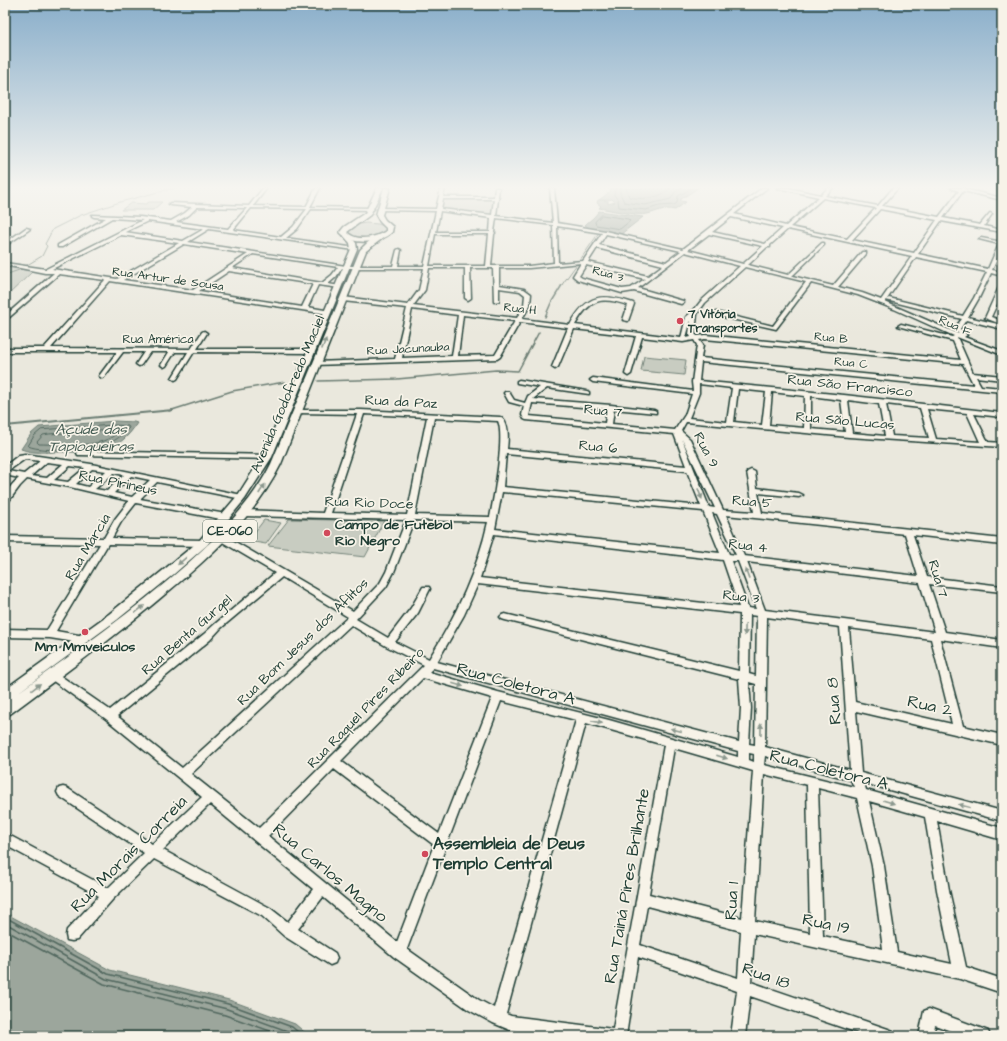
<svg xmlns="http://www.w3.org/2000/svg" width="1007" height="1041" font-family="'Architects Daughter',sans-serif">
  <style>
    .green { fill: #c8ccc1; stroke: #74847a }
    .water { fill: #9ca69c; stroke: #6a7c72 }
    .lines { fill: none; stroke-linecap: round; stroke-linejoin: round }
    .shore-far1 { stroke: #51675e; stroke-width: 1 }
    .shore { stroke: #51675e; stroke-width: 1.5 }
    .stream-far2 { stroke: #6a7c72; stroke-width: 1 }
    .stream-far1 { stroke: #6a7c72; stroke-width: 1.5 }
    .stream { stroke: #6a7c72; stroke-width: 2 }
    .minor-casing { stroke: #1f3d34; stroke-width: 3 }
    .major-casing { stroke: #1f3d34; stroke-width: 3 }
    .highway-casing { stroke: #1f3d34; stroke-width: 3 }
    .minor { fill: #f7f3e8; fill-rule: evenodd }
    .major { fill: #f7f3e8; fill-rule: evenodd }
    .highway { fill: #f7f3e8; fill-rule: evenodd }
    .oneway { fill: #8b988e }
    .poi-dot { fill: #d1495b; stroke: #f7f3e8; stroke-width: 1.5 }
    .labels { text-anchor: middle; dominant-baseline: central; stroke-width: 3.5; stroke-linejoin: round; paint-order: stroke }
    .far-street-label { font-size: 12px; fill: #1f3d34; stroke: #f7f3e8 }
    .far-poi-label { font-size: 12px; font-weight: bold; fill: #1f3d34; stroke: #f7f3e8; text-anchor: start }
    .shield { fill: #f7f3e8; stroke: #60746a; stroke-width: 1 }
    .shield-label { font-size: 13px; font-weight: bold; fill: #1f3d34 }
    .street-label { font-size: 14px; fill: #1f3d34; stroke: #f7f3e8 }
    .poi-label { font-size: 14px; font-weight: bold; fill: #1f3d34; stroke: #f7f3e8; text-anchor: start }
    .water-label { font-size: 15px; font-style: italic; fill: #445c53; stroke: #f7f3e8 }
    .near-street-label { font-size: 17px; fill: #1f3d34; stroke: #f7f3e8 }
    .near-poi-label { font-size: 17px; font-weight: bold; fill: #1f3d34; stroke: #f7f3e8; text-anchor: start }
  </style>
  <rect width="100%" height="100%" fill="#eae8dd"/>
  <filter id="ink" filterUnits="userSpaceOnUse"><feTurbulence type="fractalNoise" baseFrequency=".025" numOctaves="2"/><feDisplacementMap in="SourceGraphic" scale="8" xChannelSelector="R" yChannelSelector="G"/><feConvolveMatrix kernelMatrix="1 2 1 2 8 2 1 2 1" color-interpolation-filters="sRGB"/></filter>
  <g filter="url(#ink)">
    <g class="green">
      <path d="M443,199H493V215L441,209Z"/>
      <path d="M149,202H162L153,210H121L131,203L146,204Z"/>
      <path d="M366,223L378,224L386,227V230C380,240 355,241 347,232L348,230L354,225Z"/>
      <path d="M5,267L33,271L5,298Z"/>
      <path d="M644,356L686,360L684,375L641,371Z"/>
      <path d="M289,519L384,521L365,557L268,546Z"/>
      <path d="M264,520L281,523L266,544L248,541Z"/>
    </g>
    <g class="water">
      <path d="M610,188H698L681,199V201L686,202L675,210C662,207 658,212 647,214C637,216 611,210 599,208L601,206L597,203L598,200L608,201V204L615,202L612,199L608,200H599L611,191Z"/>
      <path d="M599,211L643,217L621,234L589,228L585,225L594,217Z"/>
      <path d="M115,421L134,422L137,423C117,456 92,452 58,452C45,452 34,454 21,449L31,434L39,427Z"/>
      <path d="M5,913L110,970L229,1000L295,1024L309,1036H5Z"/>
    </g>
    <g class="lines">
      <g class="shore-far1">
        <path d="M615,188L614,195L618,200L619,207L646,210L659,206L674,205L677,203L678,196L692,188"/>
        <path d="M620,188V193L624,202L645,205L671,199L675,192L682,188"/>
        <path d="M626,188L629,197C643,200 660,199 670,188"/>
        <path d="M602,215L628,219L630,221L620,229L596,225L595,222Z"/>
        <path d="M115,425L128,426L129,428C123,434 117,440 109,443C93,449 44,453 28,446L34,436L41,430Z"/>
        <path d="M115,430L119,431C103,450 62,444 39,444L37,442L43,435L49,434Z"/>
      </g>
      <g class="shore">
        <path d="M5,917L108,974L228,1004L292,1027L303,1036"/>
        <path d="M5,923L106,979L227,1009L290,1032L295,1036"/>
        <path d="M5,930L104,984L225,1015L284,1036"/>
      </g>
      <g class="stream-far2">
        <path d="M580,260L598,234"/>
        <path d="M5,275L19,270L42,256L47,246L45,244L53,229L81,215L120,202L174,188"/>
        <path d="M561,286L577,264"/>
      </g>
      <g class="stream-far1">
        <path d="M545,317L551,303L562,285"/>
        <path d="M318,381L397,379L496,370L518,371L539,332"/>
        <path d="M169,411L232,391L285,382"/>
      </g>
      <path class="stream" d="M5,426L173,410"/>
      <g class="minor-casing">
        <g id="minor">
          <path d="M263,188H267L253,206L306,207L316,188H320L310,207L372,208L374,209L372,210L311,209L297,229L286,238L356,248V249L354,250L209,229L188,242L346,266H393L397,250L399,249L401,250L398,266H424L436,211L380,210L378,209L380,208L436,209L441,188H445L443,197H494L495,188H499L498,197L499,198L498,199L496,216L553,223L550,188H554L557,223L605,231L683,249L762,188H767L734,214L786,226L819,197L777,188H788L821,195L828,188H833L825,196L878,206L893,188H898L882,206L939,217L959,191L951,188H965L964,189L1002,198V200L963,191L943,218L980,225L990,213L992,214L984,226L1002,230V232L941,221L918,254L988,269L999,244L979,239L981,238L1002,242V248L992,270L1002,272V276L991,273L979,298L968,317L1002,325V329L966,320L960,329L967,335L964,337L1002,351V355L957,337L973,373L1002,376V380L976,377L981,386L1002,388V392L701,362L699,381L844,395L1002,413V417L974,414L988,442L1002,443V447L849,437L686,422L681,431L690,439L723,510L754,512L747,472L751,470L755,472L757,488L799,493L803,495L799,497L758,493L762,513L1002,539V545L913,535L927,577L1002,586V592L929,584L945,632L1002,640V648L940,639L963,726L1002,735V745L856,711L861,773L1002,811V821L864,783L866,790L1002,828V840L937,821L949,890L966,967L1002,979V993L960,979L754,934L751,982L888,1029L893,1031L895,1036H867L750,996L745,1036H731L737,991L638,957L626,1036H558L540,1034L539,1036H525L526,1032L510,1030L493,1023L469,1010L394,957L323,897L298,929L335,953L337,958L335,963L330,965L284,936L262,916L154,859L113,899L77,940L72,941L67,940L66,935L67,930L99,896L5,845V833L108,888L144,853L59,796L57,792L59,788L63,787L67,788L152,844L202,797L106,719L49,678L47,675L49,672L52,671L55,672L110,710L204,634L215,624L275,573L219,540L218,538L219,536H225L353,611L380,583L386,572L406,520L245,516L241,513L245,510L323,513L357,414L298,413L295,411L296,410H361L500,417C510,422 508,440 507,449L686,466L674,434L526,420L524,419L522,415L524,406L509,402L504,393L505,392H509L514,400L525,403L528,396L540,387L517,383V381L519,380L587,391L589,392V394L547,388L533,399L611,405L654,410L656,411V413L614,409L612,424L675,430L685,415L692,394L593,382L590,380L593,378L693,391L692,382L697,345L694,340L683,342L642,337L631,374L628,376L625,374L636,336L574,329L558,367L555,369L552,367L568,328L520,322L500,357L497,359L314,365L313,364L316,362L395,359L407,308L343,301L340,299L343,297L408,305L419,290L424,268H342L336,277L328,284L340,286V288L318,285L308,307L330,311L331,312L328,314L110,281L51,348L191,349L202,332L204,331L207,333L197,349H311L314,351L311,353L194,352L177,379L175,380L172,378L188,352H175L166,366L164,367L161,365L169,352H150L141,365L139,366L136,364L144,352H123L104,377L102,378L99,376L117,352H5V348H44L105,280L59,274L5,321V316L54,273H45L5,265V263L46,269L143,220L112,218L62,247H58V245L106,218L94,217L92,216V215L140,217L171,221L185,213L192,207L171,205L169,204L170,203L249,206ZM823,198L876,208L847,239L790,227ZM443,199H494L492,215L441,209ZM197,207L247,208L228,229L176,222L189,215ZM251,208L307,209L293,227L281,237L233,230ZM880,209L937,220L914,253L852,240ZM440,211L491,218L490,232H436ZM731,217L783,228L765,244L712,232ZM496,218L553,225L554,263L529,266H491L494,234L495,233L494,232ZM148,221L204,229L183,241L125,232ZM557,226L602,233L583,261L558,263ZM788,229L912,256L881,300L862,293L838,287L866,254V252H862L833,286L792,276L824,245V243H822L788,275L748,265L767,247H770V245ZM435,234H489L486,266H429ZM606,234L681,251L666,262L599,245ZM709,234L763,246L743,264L688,250ZM121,235L179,243L117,279L52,269ZM184,244L248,254L193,290L123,280ZM597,248L663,265L648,276L588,262ZM685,252L740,266L701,301L694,310L686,317L681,338L575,325C590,299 600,296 628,305L623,320L628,321L634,304L633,303C601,293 587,294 570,325L522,319L530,305L531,294L524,289L499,285V268H529L581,263L573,276L578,280L622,293L634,291L681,304L684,302L683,301L638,288ZM253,254L338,267L332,275L322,283L232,268ZM916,257L987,272L974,298L963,316L889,298L886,300L962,319L954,329L959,334L885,302ZM586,265L645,279L631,288L622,289L582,278L579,276ZM745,267L806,282L773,326L716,312L714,313V315L776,329L811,283L858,295L894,309L954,336L952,337L901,324L898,326L953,341L961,360L705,335L697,336L695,334L697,314L705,303ZM429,268H465V298L468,300L471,298L470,268H493L494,302L499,301V288L520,291L525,295L524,305L517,318L413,306L425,290ZM229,271L313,284L302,307L199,291ZM412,309L458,315L452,356L402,358ZM463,315L515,321L495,355L458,356ZM691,319L689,334L691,337L686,338ZM705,339L963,364L974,385L701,358L703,345L699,340ZM699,384L732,388L727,422L689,418L699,393ZM738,389L766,392L762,425L734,422ZM772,392L805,396L804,428L769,425ZM811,396L841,400L845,432L811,429ZM848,400L879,404L885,436L852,433ZM532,403L607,409L605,423L529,416ZM886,404L920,408L929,438L892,436ZM927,409L967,413L980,442L936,439ZM364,414L427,417L407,515L331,513ZM434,418L498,421C505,436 494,498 490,517L415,515ZM682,439L715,508L709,507ZM506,454L687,471L701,506L503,487ZM502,492L703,511L720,553L495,529ZM712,513L717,514L736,555L729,554ZM726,515L905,534L918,576L744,556ZM414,520L488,522C477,571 456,616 429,659L395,642L418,613L430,589L429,587H423L411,608L388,638L356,619L386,587L394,572ZM494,534L723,560L739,607L480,578ZM731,561H738L756,609L748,608ZM747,562L920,583L935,632L844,620L765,610ZM282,577L348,617L182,768L117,716L210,640L221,628ZM478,584L740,614L739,671L505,614L502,615L500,617L502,619L505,620L739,679L741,708L739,742L437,662L464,615ZM750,615L757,616L756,676L749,674ZM767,617L840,627L850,770L765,747ZM351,625L386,646L424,665L259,828L191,774ZM849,628L931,639L952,724L855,702ZM433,668L738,751V757L609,720L498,692L429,672ZM423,678L492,698L439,834L341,761ZM749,682L756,684L755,745L749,744L751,708ZM501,701L576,720L494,1008L479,1000L407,949ZM586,723L664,745L613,1029L511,1016L506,1014ZM674,748L753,771L742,918L649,894ZM749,753L754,754V762L749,760ZM765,756L851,780L854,787L764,765ZM334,769L434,845L397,942L268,836ZM764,774L807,785L810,933L755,921ZM818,788L857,798L872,866L883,949L823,936ZM869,801L925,817L937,890L952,964L897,952L884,866ZM210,804L313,889L288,922L270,908L163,850ZM647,906L741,931L738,978L640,945Z"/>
          <path d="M5,210H7L9,211L5,213Z"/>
          <path d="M26,228L30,229L5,246V243Z"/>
          <path d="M1002,285V293L991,317L1000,320V322L998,323L985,318L999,287Z"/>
          <path d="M78,451L267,455L271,457L267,459L81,455H78L77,453Z"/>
          <path d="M25,454L91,464L242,495L246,497L242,499L157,482L140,499L226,514L230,517L226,520L136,503L121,522L112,538L203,540L207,543L203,546L108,544L56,631L84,636L86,639L84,642L81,643L50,638L5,637V629L47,630L100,544L5,542V536L104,538L115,519L129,501L70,487L27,479L20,486L8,502H5C5,492 11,485 19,478L5,475V466L19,455ZM25,459L40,461L24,474L8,471ZM47,462L63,464L47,478L31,476ZM70,466L85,468L68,482L54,480ZM92,469L106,471L88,487L76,484ZM114,473L124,475L107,491L95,489ZM131,476L150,480L132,497L114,493Z"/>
          <path d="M929,1009L988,1031L990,1036H964L935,1025L933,1036H919L924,1011Z"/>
        </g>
      </g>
      <g class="major-casing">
        <path id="major" d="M345,235H349L356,243L357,249L272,457L245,499L207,545L174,574L117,620L16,694C75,652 134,611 188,563C221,533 251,504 271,464L360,250C366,244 374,235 383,236V238L366,251L281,464C254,518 210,557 164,595C115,637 62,675 10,714L5,715V703L9,700L5,701V689L109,614L166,568L199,541L238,495L262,457L351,249L350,243L344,236Z"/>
      </g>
      <g class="highway-casing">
        <path id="highway" d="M377,188H383L370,215L347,232C356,242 375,238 386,231V228L380,222L376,215L384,188H390L382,215L385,220L393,227L392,232C380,244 351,246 340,232L344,227L365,213Z"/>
      </g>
      <use href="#minor" class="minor"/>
      <use href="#major" class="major"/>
      <use href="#highway" class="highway"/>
    </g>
    <defs><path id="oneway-solid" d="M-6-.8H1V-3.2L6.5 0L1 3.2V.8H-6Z"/></defs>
    <g class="oneway">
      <use href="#oneway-solid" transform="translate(324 344) rotate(-68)"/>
      <use href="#oneway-solid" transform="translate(262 489) rotate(-57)"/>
      <use href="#oneway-solid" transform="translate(700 494) rotate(69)"/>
      <use href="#oneway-solid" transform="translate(182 561) rotate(139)"/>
      <use href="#oneway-solid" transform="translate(747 574) rotate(-110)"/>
      <use href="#oneway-solid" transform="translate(140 609) rotate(-39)"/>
      <use href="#oneway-solid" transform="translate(745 630) rotate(92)"/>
      <use href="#oneway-solid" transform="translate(458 685) rotate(16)"/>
      <use href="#oneway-solid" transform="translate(36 687) rotate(-37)"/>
      <use href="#oneway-solid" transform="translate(597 722) rotate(13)"/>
      <use href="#oneway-solid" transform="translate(761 729) rotate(-89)"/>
      <use href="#oneway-solid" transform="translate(676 730) rotate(-165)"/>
      <use href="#oneway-solid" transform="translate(722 757) rotate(17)"/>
      <use href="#oneway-solid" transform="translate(889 802) rotate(17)"/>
      <use href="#oneway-solid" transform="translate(964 806) rotate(-165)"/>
    </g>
  </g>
  <linearGradient id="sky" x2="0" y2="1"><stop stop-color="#89aeca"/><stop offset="0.56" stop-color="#f6f5f0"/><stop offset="1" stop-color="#f6f5f0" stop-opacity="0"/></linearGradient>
  <rect width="1007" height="334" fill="url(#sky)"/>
  <g class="poi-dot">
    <circle cx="680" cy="321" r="4"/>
    <circle cx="327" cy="533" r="4"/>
    <circle cx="85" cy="632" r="4"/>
    <circle cx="425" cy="854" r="4"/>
  </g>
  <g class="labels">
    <g class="far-street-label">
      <text transform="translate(608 274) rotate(15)">Rua 3</text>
      <text transform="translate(168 279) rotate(8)">Rua Artur de Sousa</text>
      <text transform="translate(520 309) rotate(7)">Rua H</text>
      <text transform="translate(955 326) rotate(24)">Rua F</text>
      <text transform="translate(831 338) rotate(6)">Rua B</text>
      <text x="158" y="339">Rua América</text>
      <text transform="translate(408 349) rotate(-3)">Rua Jacunauba</text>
      <text transform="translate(851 363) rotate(6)">Rua C</text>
    </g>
    <g class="far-poi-label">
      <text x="688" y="314">7 Vitória<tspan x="688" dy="14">Transportes</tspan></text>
    </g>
    <rect class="shield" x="203" y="520" width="54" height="22" rx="3"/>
    <g class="shield-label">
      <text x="230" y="531">CE-060</text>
    </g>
    <g class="street-label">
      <text transform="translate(850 386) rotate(6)">Rua São Francisco</text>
      <text transform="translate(288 394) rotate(-67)">Avenida Godofredo Maciel</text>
      <text transform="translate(401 402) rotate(3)">Rua da Paz</text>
      <text transform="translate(603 411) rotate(5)">Rua 7</text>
      <text transform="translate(845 421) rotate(5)">Rua São Lucas</text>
      <text transform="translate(598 447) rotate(5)">Rua 6</text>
      <text transform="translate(706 450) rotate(62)">Rua 9</text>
      <text transform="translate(118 483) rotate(12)">Rua Pirineus</text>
      <text transform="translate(752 502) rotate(5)">Rua 5</text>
      <text transform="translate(369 503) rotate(2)">Rua Rio Doce</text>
      <text transform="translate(748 546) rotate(7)">Rua 4</text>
      <text transform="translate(88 547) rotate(-59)">Rua Márcia</text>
      <text transform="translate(938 579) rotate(73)">Rua 7</text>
      <text transform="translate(741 597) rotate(7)">Rua 3</text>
      <text transform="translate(187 635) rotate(-41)">Rua Benta Gurgel</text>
      <text transform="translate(303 642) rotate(-44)">Rua Bom Jesus dos Aflitos</text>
      <text transform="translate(366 708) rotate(-46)">Rua Raquel Pires Ribeiro</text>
    </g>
    <g class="poi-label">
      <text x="335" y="525">Campo de Futebol<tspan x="335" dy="16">Rio Negro</tspan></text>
      <text x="85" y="647" text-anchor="middle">Mm Mmveiculos</text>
    </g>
    <g class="water-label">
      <text x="91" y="429">Açude das<tspan x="91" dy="17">Tapioqueiras</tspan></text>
    </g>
    <g class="near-street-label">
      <text transform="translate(516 684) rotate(15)">Rua Coletora A</text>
      <text transform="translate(834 701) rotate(-94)">Rua 8</text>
      <text transform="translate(930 706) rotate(13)">Rua 2</text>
      <text transform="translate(829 770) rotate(14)">Rua Coletora A</text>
      <text transform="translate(129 854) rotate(-45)">Rua Morais Correia</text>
      <text transform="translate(330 873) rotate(40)">Rua Carlos Magno</text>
      <text transform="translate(627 886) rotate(-80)">Rua Tainá Pires Brilhante</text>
      <text transform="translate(732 901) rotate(-86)">Rua 1</text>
      <text transform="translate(826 924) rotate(12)">Rua 19</text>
      <text transform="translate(766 976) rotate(19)">Rua 18</text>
    </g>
    <g class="near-poi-label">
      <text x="433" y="844">Assembleia de Deus<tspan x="433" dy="20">Templo Central</tspan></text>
    </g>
  </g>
  <rect width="1007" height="1041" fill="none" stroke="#f7f3e8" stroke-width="20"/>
  <rect x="10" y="10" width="987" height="1021" fill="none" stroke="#1f3d34" stroke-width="1.5" filter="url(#ink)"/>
</svg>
